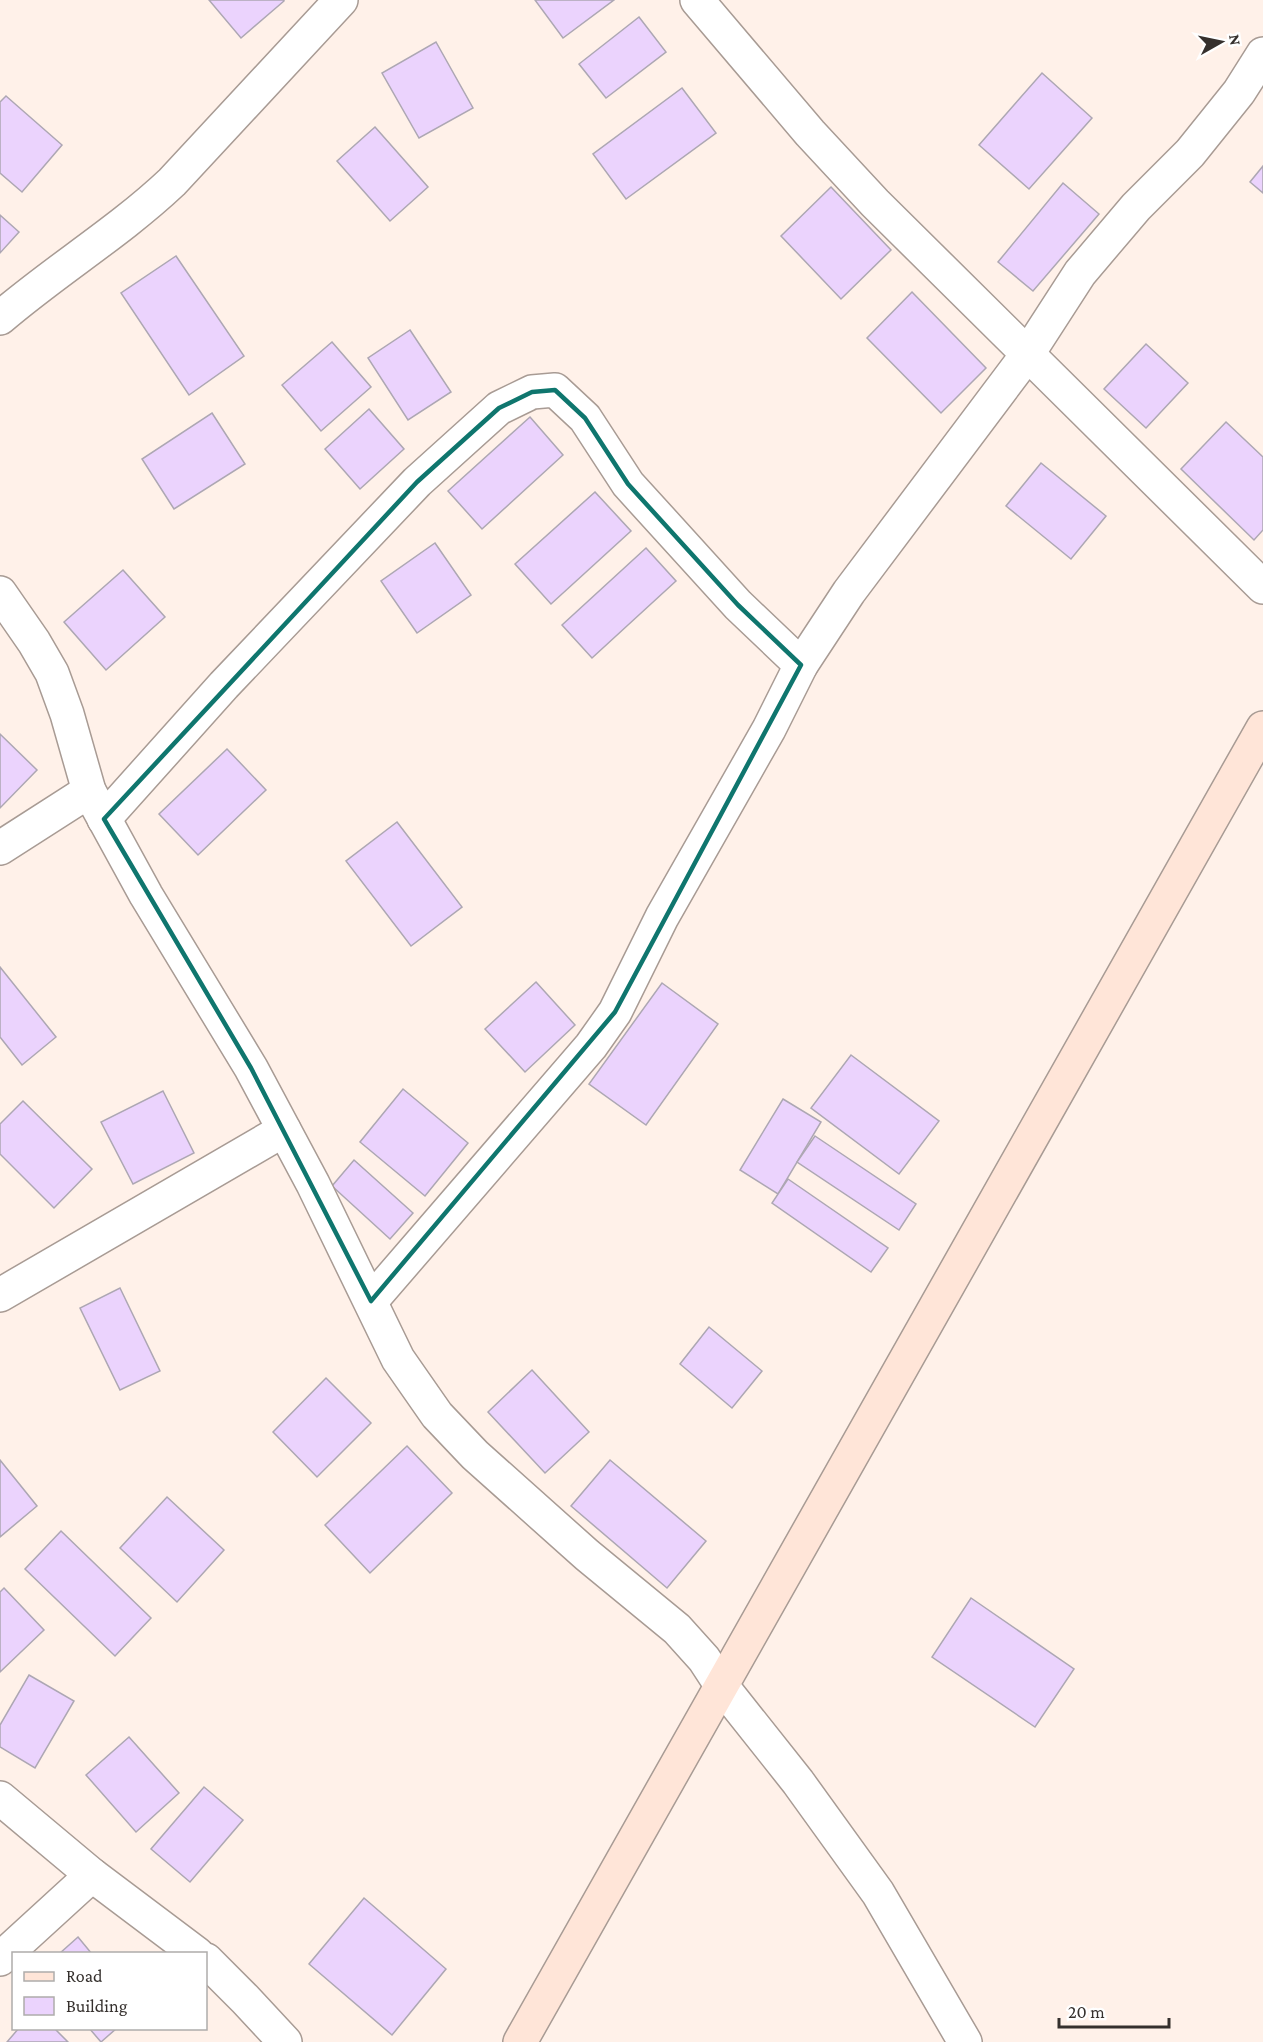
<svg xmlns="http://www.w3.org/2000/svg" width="1263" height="2042" font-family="'Crimson Pro',serif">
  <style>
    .building { fill: #ebd3fd; stroke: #ada7b3; stroke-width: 1.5 }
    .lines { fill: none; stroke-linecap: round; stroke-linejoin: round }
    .street-casing { stroke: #a89b94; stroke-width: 36 }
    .secondary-casing { stroke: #a89b94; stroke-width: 36 }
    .street { stroke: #fff; stroke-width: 33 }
    .secondary { stroke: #ffe5d8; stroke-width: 33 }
    .marked { fill: none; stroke: #0f766e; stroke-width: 4.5; stroke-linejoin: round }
  </style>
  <rect width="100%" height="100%" fill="#fff1e9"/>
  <g class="building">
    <path d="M209,0H284V1L241,38Z"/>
    <path d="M535,0H614L563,38Z"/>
    <path d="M639,17L666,52L606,98L579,64Z"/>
    <path d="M436,42L473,108L419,138L382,73Z"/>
    <path d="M1042,73L1092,118L1029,189L979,145Z"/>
    <path d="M682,88L716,133L626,199L593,154Z"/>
    <path d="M6,96L62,145L22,192L0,173V102Z"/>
    <path d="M375,127L428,187L390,221L337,161Z"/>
    <path d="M1263,166V193L1250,182Z"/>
    <path d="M1063,183L1099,214L1033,291L998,262Z"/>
    <path d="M831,187L891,250L841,299L781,236Z"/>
    <path d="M0,215L19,232L0,253Z"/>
    <path d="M176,256L244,356L189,395L121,293Z"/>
    <path d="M912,292L986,368L941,413L867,338Z"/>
    <path d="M410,330L451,392L408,420L368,358Z"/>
    <path d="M332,342L371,387L321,431L282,385Z"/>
    <path d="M1146,344L1188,383L1146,428L1104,389Z"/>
    <path d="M369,409L404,449L360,489L325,449Z"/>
    <path d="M212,413L245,464L174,509L142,459Z"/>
    <path d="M530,417L563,455L482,529L448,491Z"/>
    <path d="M1226,422L1263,457V530L1254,540L1181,469Z"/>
    <path d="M1041,463L1106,516L1071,559L1006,506Z"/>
    <path d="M595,492L631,531L551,604L515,564Z"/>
    <path d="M435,543L471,595L417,633L381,581Z"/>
    <path d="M646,548L676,581L592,658L562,625Z"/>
    <path d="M123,570L165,617L106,670L64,622Z"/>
    <path d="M0,734L37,770L0,808Z"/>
    <path d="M227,749L266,790L198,855L159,814Z"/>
    <path d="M397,822L462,907L411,946L346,861Z"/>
    <path d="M0,967L56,1037L22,1065L0,1037Z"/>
    <path d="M536,982L575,1025L525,1072L485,1029Z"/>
    <path d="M662,983L718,1024L646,1125L589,1084Z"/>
    <path d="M851,1055L939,1121L899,1174L811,1108Z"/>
    <path d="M403,1089L468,1143L425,1196L360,1142Z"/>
    <path d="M163,1091L194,1153L133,1184L101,1122Z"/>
    <path d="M783,1099L821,1122L778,1194L740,1170Z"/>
    <path d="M23,1101L92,1169L54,1208L0,1154V1124Z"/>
    <path d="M815,1136L916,1204L899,1230L797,1162Z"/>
    <path d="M354,1160L413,1213L390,1239L332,1186Z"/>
    <path d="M788,1179L888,1248L871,1272L772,1203Z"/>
    <path d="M120,1288L160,1371L120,1390L80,1308Z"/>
    <path d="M709,1327L762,1371L732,1408L680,1364Z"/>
    <path d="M532,1370L589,1432L545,1473L488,1412Z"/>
    <path d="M326,1378L371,1423L317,1477L273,1432Z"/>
    <path d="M407,1446L452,1493L370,1573L325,1525Z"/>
    <path d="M0,1460L37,1506L0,1537Z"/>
    <path d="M610,1460L706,1541L667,1588L571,1506Z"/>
    <path d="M167,1497L224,1550L177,1602L120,1548Z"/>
    <path d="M61,1531L151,1618L115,1656L25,1569Z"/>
    <path d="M4,1588L44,1630L0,1672V1592Z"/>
    <path d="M971,1598L1074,1669L1035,1727L932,1657Z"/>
    <path d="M29,1675L74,1701L35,1768L0,1747V1725Z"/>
    <path d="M129,1737L179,1793L136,1832L86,1775Z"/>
    <path d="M204,1787L243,1820L190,1882L151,1849Z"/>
    <path d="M364,1898L446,1969L392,2035L309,1964Z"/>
    <path d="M78,1937L92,1954H59Z"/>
    <path d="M19,2028H54L68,2042H7Z"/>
    <path d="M89,2028H117L101,2042Z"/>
  </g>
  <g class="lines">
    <g class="street-casing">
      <g id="street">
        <path d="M697,0L810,133L875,203L1263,587"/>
        <path d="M0,318C56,270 119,232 172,182L341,0"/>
        <path d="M0,593L34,642L52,673L67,714L89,791L146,895L251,1068L313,1184L398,1359L437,1415L475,1455L587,1555L677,1629L704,1659L721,1685L798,1782L878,1893L965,2042"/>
        <path d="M104,819L224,685L417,482L499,408L532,392L555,390L585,418L628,484L738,605L801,665"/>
        <path d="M0,848L89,791"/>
        <path d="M0,1295L284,1130"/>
        <path d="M371,1301L591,1046L615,1012L662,917L769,729L801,665L849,592L1027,355L1080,273L1136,207L1190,153L1239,92L1263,54"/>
        <path d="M0,1798L92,1875L197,1954"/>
        <path d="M0,1959L92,1875"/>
        <path d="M206,1960L245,1999L285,2042"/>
      </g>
    </g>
    <g class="secondary-casing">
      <path id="secondary" d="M520,2042L1263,728"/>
    </g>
    <use href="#street" class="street"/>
    <use href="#secondary" class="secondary"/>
  </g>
  <path class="marked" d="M555,390L585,418L628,484L738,605L801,665L615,1012L371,1301L251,1068L104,819L417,482L499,408L532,392Z"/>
  <rect x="12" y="1952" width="195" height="78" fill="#ffffff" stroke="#aeacab" stroke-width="1.5"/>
  <rect x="24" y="1972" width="30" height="9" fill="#ffe5d8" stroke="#aeacab" stroke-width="1.5"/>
  <text x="66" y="1982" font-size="18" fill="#35302d">Road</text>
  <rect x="24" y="1997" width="30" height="18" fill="#ebd3fd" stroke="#aeacab" stroke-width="1.5"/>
  <text x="66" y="2012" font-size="18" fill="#35302d">Building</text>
  <g transform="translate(1221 42) rotate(81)" stroke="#ffffff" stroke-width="4.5" paint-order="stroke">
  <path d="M0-4.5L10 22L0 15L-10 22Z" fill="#35302d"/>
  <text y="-9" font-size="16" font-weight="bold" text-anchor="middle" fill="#35302d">N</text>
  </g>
  <path d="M1059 2018v9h110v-9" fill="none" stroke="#35302d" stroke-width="3"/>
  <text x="1068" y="2018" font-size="18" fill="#35302d" stroke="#ffffff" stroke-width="4.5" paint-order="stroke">20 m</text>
</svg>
